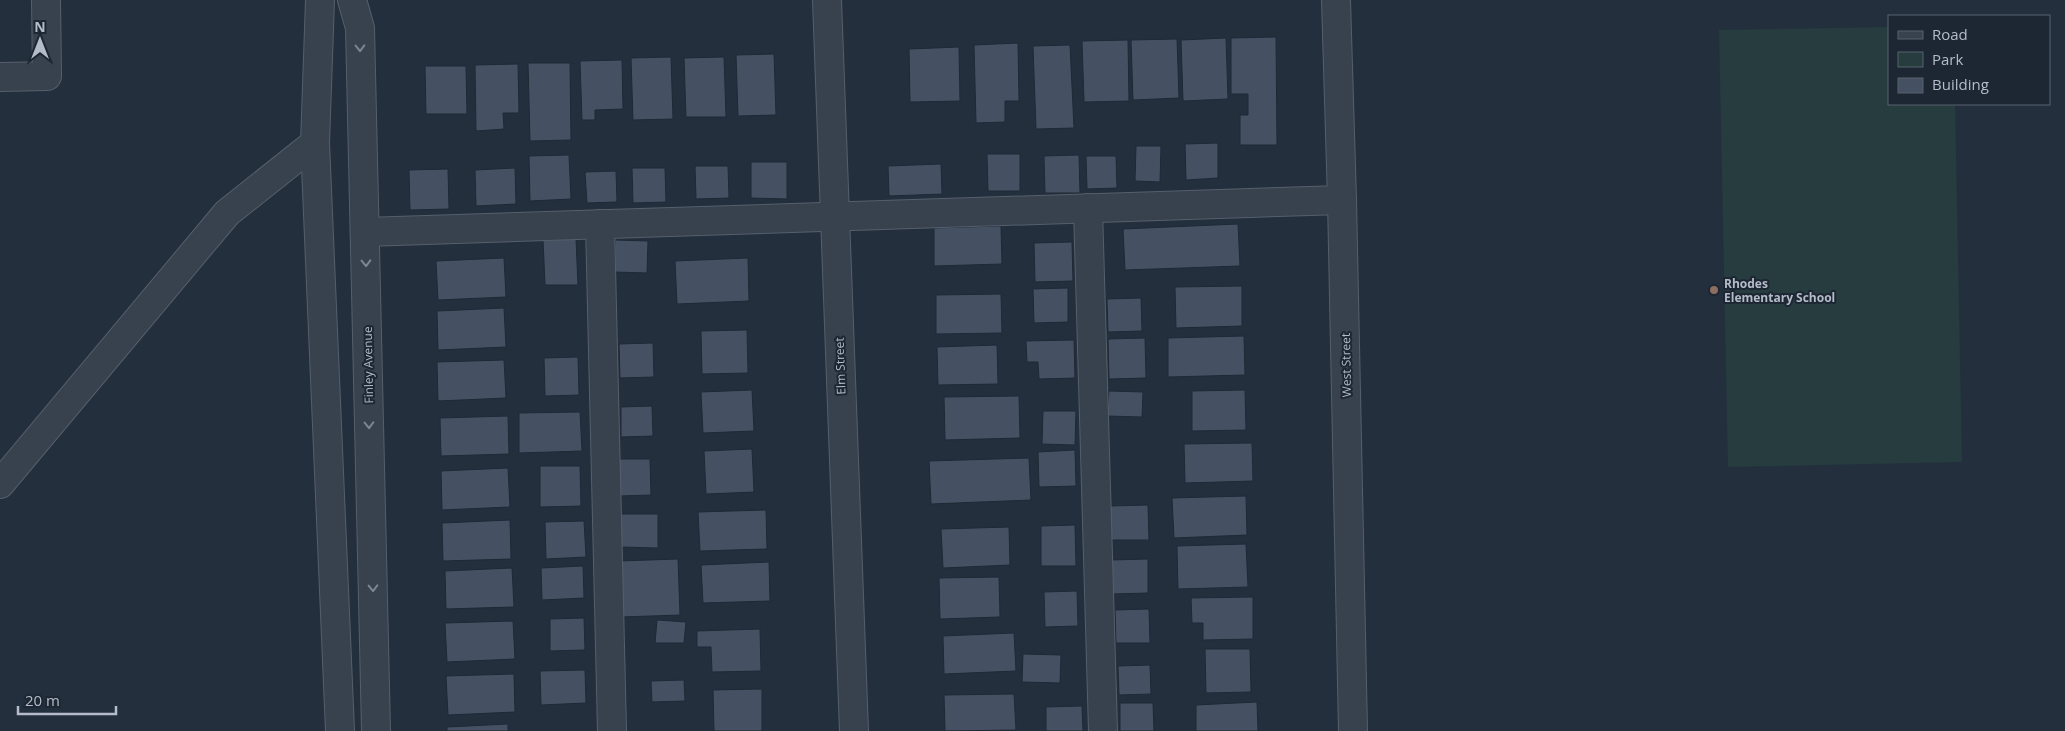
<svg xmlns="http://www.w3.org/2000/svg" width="2065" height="731" font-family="'Open Sans',sans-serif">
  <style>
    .green { fill: #263c3f }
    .building { fill: #455162; stroke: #1f2835 }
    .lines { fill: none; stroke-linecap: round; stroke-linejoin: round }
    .minor-casing { stroke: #565f6c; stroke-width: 30 }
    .minor { stroke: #38414e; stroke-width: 28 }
    .oneway { stroke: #7c8592 }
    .education-dot { fill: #8d6e63; stroke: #1d2633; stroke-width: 2 }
    .labels { text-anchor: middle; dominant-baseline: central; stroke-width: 4; stroke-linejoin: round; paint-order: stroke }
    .poi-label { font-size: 12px; font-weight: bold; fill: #b4bcc9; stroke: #1d2633; text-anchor: start }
    .street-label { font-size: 12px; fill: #b4bcc9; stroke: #1d2633 }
  </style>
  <rect width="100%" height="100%" fill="#242f3e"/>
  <path class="green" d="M1889,27V104H1955L1962,462L1728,467L1719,30Z"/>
  <g class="building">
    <path d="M1276,37L1277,145H1240V115H1248V94H1231V38Z"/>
    <path d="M1226,38L1228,99L1183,101L1181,40Z"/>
    <path d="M1177,39L1179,98L1133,100L1131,40Z"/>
    <path d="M1128,40L1129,101L1084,102L1082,41Z"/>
    <path d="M1018,43L1019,101H1005V122L976,123L974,45Z"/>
    <path d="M1070,45L1074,128L1036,129L1033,46Z"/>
    <path d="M959,47L960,101L910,102L909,49Z"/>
    <path d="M774,54L776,115L738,116L736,55Z"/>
    <path d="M671,57L673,119L633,120L631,58Z"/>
    <path d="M724,57L726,117H686L684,58Z"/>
    <path d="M622,60L623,109L595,110V120H582L580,61Z"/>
    <path d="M528,63H570L571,140L530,141Z"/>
    <path d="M518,64L519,113H503L504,129L476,131L475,65Z"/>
    <path d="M425,66H466L467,114H426Z"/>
    <path d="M1218,143V178L1186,180L1185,144Z"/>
    <path d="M1136,146H1161L1160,182L1135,181Z"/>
    <path d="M987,154H1020V191H988Z"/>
    <path d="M569,155L571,199L530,201L529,156Z"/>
    <path d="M1079,155L1080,193H1045L1044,156Z"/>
    <path d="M1086,156H1116L1117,188L1087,189Z"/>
    <path d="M751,162H787V199L751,198Z"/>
    <path d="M941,164L942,194L889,196L888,166Z"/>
    <path d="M695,166H728L729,198L696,199Z"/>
    <path d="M515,168L516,204L476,206L475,170Z"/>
    <path d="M632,168H665L666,202L633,203Z"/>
    <path d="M448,169L449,209L410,210L409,170Z"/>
    <path d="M616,171L617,202L587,203L585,172Z"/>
    <path d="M1238,224L1240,266L1125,270L1123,229Z"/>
    <path d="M1001,226L1002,264L934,266V228Z"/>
    <path d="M576,239L578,285H545L543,240Z"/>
    <path d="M615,240L648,241L647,273L615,272Z"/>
    <path d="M1072,242L1073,281L1035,282L1034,243Z"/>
    <path d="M504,258L506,297L438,300L436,261Z"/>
    <path d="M748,258L749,301L677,304L675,261Z"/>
    <path d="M1242,286V326L1176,328L1175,287Z"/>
    <path d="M1068,288V322L1034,323L1033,289Z"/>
    <path d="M1001,294L1002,333L936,334V295Z"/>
    <path d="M1141,298L1142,331L1108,332L1107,299Z"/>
    <path d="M504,308L506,347L438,350L437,311Z"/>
    <path d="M747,330L748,373L702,374L701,331Z"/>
    <path d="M1244,336L1245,375L1168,377V338Z"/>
    <path d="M1145,338L1146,378L1109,379L1108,339Z"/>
    <path d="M1074,340L1075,378L1039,379L1038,362H1027L1026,341Z"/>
    <path d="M653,343L654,377L620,378L619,344Z"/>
    <path d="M997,345L998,384L938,385L937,347Z"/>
    <path d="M578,357L579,395L545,396L544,358Z"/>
    <path d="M504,360L506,398L438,401L437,362Z"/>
    <path d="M752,390L754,431L703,433L701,392Z"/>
    <path d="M1245,390L1246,430L1192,431V391Z"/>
    <path d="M1109,391L1143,392L1142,417L1107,416Z"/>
    <path d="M1019,396L1020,438L945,440L944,397Z"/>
    <path d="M652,406L653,436L621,437V407Z"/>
    <path d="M1043,411H1076L1075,445L1042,444Z"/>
    <path d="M580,412L582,451L519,453V413Z"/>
    <path d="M508,416L509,454L441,456L440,418Z"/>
    <path d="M1252,443L1253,481L1185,483L1184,444Z"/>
    <path d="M752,449L754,492L706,494L704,451Z"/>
    <path d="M1075,450L1076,486L1039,487L1038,452Z"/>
    <path d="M1029,458L1031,500L931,504L929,461Z"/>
    <path d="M619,459H650L651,495L619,496Z"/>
    <path d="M540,466H580L581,506L540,507Z"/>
    <path d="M508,468L510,507L442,510L441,471Z"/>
    <path d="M1246,496L1247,535L1174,538L1172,498Z"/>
    <path d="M1148,505L1149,540H1111L1110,506Z"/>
    <path d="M766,510L767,549L700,551L698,512Z"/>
    <path d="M621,514H658V548L621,547Z"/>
    <path d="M510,520L511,559L443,561L442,523Z"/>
    <path d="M584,521L586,557L546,559L545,522Z"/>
    <path d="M1075,525L1076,566H1041V526Z"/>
    <path d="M1009,527L1010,565L943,568L941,529Z"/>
    <path d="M1246,544L1248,587L1178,589L1177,546Z"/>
    <path d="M678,559L680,615L621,617L619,561Z"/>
    <path d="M1148,559V593L1112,594L1111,560Z"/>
    <path d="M769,562L770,601L703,603L701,565Z"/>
    <path d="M583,566L584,598L542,600L541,568Z"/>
    <path d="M512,568L514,607L446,609L445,571Z"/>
    <path d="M999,577L1000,617L940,619L939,578Z"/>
    <path d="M1077,591L1078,626L1045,627L1044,592Z"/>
    <path d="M1253,597V639L1203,640V623H1192L1191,598Z"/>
    <path d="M1149,609L1150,643H1116L1115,610Z"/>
    <path d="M584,618L585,650L550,651V619Z"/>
    <path d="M657,620L686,622L684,643H655Z"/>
    <path d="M513,621L515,659L447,662L445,623Z"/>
    <path d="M760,629L761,671L712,672L711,647H697V631Z"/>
    <path d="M1014,633L1016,671L944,674L943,636Z"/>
    <path d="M1205,649H1250L1251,692L1206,693Z"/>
    <path d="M1023,654L1061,655L1060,683L1022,682Z"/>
    <path d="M1150,665L1151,694L1119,695L1118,666Z"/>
    <path d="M585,670L586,703L541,705L540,671Z"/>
    <path d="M514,674L515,712L448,715L446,676Z"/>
    <path d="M684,680L685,701L652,702L651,681Z"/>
    <path d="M762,689V731H714L713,690Z"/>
    <path d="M1014,694L1016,730L945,731L944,695Z"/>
    <path d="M1257,702L1258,731H1196V705Z"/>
    <path d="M1120,703H1153L1154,731H1120Z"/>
    <path d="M1082,706L1083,731H1046V707Z"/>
    <path d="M508,724V731H447V727Z"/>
  </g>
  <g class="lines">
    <g class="minor-casing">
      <g id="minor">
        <path d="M352,0L360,28L376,731"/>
        <path d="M827,0L854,731"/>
        <path d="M1336,0L1342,200L1353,731"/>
        <path d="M0,77L47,76L46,0"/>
        <path d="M315,143L340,731"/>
        <path d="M1088,208L1103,731"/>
        <path d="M600,224L612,731"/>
        <path d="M365,232L1342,200"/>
        <path d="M0,484L227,213L315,143L320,0"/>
      </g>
    </g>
    <use href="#minor" class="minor"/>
  </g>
  <defs><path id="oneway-chevron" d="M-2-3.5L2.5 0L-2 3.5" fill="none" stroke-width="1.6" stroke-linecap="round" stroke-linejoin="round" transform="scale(1.25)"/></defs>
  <g class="oneway">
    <use href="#oneway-chevron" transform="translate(360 48) rotate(89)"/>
    <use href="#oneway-chevron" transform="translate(366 263) rotate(89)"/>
    <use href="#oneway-chevron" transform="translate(369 425) rotate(89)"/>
    <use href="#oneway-chevron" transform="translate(373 588) rotate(89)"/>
  </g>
  <circle class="education-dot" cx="1714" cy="290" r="5"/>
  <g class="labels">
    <g class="poi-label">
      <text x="1724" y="283">Rhodes<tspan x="1724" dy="14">Elementary School</tspan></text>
    </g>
    <g class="street-label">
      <text transform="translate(368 365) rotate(-91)">Finley Avenue</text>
      <text transform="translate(1346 365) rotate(-91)">West Street</text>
      <text transform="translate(840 366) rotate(-92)">Elm Street</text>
    </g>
  </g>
  <rect x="1888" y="15" width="162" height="90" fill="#1d2633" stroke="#59626f"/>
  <rect x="1898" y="31" width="25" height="8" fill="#38414e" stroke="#59626f"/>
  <text x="1932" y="40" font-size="15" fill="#b4bcc9">Road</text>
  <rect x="1898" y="52" width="25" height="15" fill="#263c3f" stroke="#59626f"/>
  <text x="1932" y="65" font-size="15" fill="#b4bcc9">Park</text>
  <rect x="1898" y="78" width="25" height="15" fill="#455162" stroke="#59626f"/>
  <text x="1932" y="90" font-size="15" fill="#b4bcc9">Building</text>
  <g transform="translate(40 40)" stroke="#1d2633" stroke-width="4" paint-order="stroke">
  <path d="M0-4L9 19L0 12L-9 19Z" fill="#b4bcc9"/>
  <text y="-8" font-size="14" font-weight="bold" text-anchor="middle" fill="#b4bcc9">N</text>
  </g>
  <path d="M18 706v8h98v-8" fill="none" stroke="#b4bcc9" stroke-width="2.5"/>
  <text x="25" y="706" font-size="15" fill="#b4bcc9" stroke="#1d2633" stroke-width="4" paint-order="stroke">20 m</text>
</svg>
